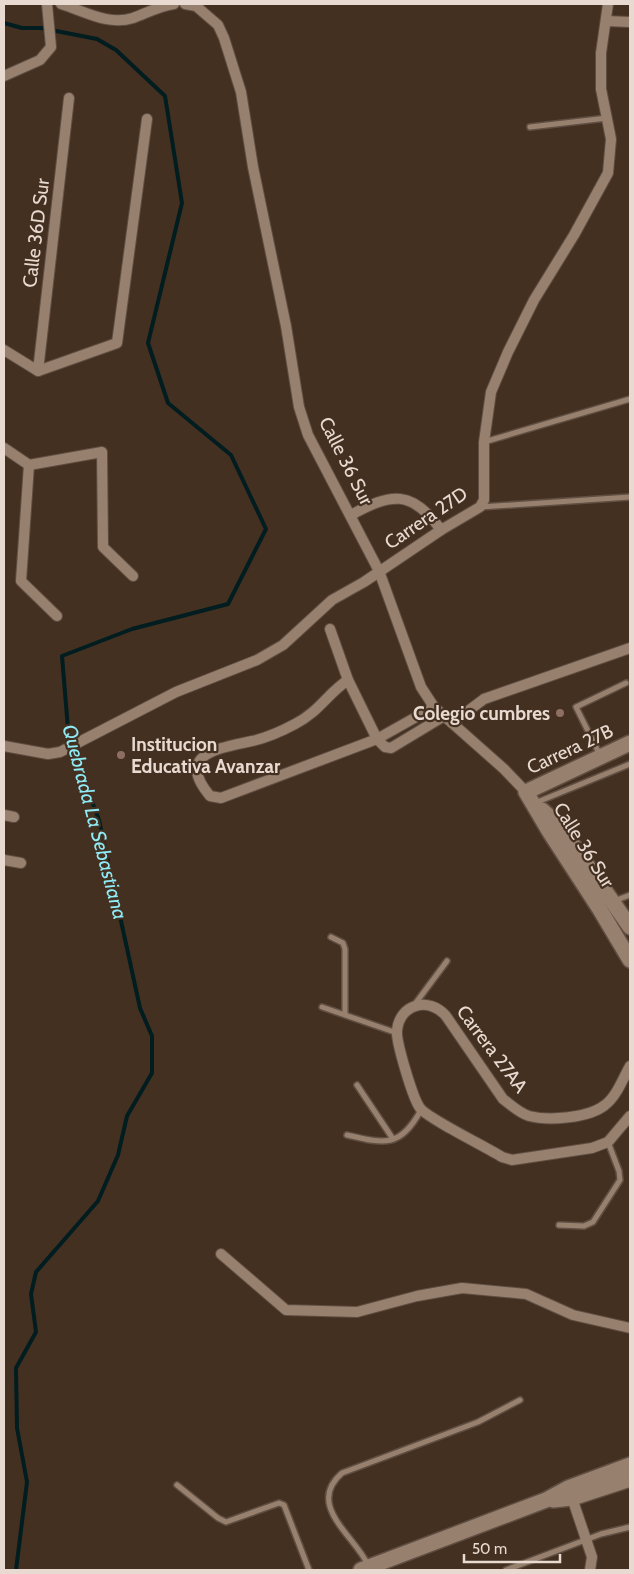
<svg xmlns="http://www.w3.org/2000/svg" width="634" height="1574" font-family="Cabin,sans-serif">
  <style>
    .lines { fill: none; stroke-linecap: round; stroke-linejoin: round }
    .stream { stroke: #011d20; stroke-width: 4 }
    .lane-casing { stroke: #5f4e41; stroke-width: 8 }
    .street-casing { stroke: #5f4e41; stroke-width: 12 }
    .secondary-casing { stroke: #5f4e41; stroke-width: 18 }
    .lane { stroke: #98806f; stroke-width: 5 }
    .street { stroke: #98806f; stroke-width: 10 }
    .secondary { stroke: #98806f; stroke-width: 15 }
    .education-dot { fill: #8d6e63; stroke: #443021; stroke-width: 2 }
    .labels { text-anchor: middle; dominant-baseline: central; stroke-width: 4.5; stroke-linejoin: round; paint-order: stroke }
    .street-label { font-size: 19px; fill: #e8dad1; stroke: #443021 }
    .poi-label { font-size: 19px; font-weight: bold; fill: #e8dad1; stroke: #443021; text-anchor: end }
    .water-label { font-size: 20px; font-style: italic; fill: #8febf6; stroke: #443021 }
  </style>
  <rect width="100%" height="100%" fill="#443021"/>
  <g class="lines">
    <path class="stream" d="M4,23L22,28H41L97,39L116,50L165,96L182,203L148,343L168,403L231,455L266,529L228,604L132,629L62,656L69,741L99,820L140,1008L152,1036V1073L127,1116L118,1155L98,1201L36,1272L31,1294L36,1332L16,1368L17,1428L27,1482L16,1570"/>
    <g class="lane-casing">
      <g id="lane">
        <path d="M530,127L607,118"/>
        <path d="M484,442L630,399"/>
        <path d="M480,507L630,497"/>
        <path d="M600,755L576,707L626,683"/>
        <path d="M535,803L630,764"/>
        <path d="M614,901L630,895"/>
        <path d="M331,937L343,943L345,949V1014"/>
        <path d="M415,1004L447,961"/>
        <path d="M322,1007L397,1033"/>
        <path d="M357,1085L393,1139"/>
        <path d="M347,1135C385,1144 400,1148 421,1110"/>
        <path d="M559,1225L584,1226L593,1222L620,1180L619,1171L608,1142"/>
        <path d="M177,1485L218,1518L226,1522L279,1503L284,1505L309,1570"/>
        <path d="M368,1565C355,1536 305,1505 342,1473L478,1422L520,1400"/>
        <path d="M506,1570L601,1534L630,1527"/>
      </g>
    </g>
    <g class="street-casing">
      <g id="street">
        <path d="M61,4C84,11 108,26 133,18C147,13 159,6 174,4"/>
        <path d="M185,4L196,6L218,25L224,38L241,92L253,167L286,326L299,407L308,435L379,571L421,687L434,707L504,769L526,792"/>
        <path d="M606,21L630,22"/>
        <path d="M4,76L40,60L51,47L47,4"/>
        <path d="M4,350L38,371L117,343L147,119"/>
        <path d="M38,371L69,98"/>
        <path d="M4,448L29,465L102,452L103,547L133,576"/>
        <path d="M29,465L21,581L57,616"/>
        <path d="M351,515C391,493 412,489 441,530"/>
        <path d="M330,629L348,680L377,739L385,747L391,748L444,716"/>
        <path d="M348,680C327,694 320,711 295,724C282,731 266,738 252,741C221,748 174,753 210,796L221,798L377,739L434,707"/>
        <path d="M452,723L484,699L630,648"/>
        <path d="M4,746L48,754L60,752L176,692L257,660L283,645L332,600L364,582L441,530L480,507L484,500V442L491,392L508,352L534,300L574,235L608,173L611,139L601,89V53L608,4"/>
        <path d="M4,815L14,817"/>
        <path d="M4,860L21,863"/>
        <path d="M630,1066C623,1078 617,1096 605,1105C589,1118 549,1121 529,1116C519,1113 511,1105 503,1099L446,1016C429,996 399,1004 397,1031C396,1042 413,1099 420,1108C427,1118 488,1148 502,1157L512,1160L592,1148L608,1142L630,1116"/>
        <path d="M221,1254L286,1310L357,1312L417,1296L462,1288L526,1294L573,1315L630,1328"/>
        <path d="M570,1492L592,1557L590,1570"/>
      </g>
    </g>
    <g class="secondary-casing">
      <g id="secondary">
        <path d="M630,743L526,792L549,831L599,908L630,960"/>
        <path d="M542,810L559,825L630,927"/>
        <path d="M553,1500L572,1498L630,1479"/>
        <path d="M361,1570L546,1500L568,1488L630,1465"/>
      </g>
    </g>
    <use href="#lane" class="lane"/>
    <use href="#street" class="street"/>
    <use href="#secondary" class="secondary"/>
  </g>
  <g class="education-dot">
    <circle cx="560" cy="713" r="5"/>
    <circle cx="121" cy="755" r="5"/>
  </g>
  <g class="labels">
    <g class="street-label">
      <text transform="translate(36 233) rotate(-83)">Calle 36D Sur</text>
      <text transform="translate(346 461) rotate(63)">Calle 36 Sur</text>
      <text transform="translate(426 518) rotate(-34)">Carrera 27D</text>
      <text transform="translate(570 749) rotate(-25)">Carrera 27B</text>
      <text transform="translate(584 845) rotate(58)">Calle 36 Sur</text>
      <text transform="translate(492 1049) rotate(53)">Carrera 27AA</text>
    </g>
    <g class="poi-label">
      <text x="550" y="713">Colegio cumbres</text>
      <text x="131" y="744" text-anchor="start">Institucion<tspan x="131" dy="22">Educativa Avanzar</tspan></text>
    </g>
    <g class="water-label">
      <text transform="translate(95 822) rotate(75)">Quebrada La Sebastiana</text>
    </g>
  </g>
  <rect width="634" height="1574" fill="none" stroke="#e8dad1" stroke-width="10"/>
  <path d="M464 1554v8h96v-8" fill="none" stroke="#e8dad1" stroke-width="2.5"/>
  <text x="472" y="1554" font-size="15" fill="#e8dad1" stroke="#443021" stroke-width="4" paint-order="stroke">50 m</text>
</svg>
